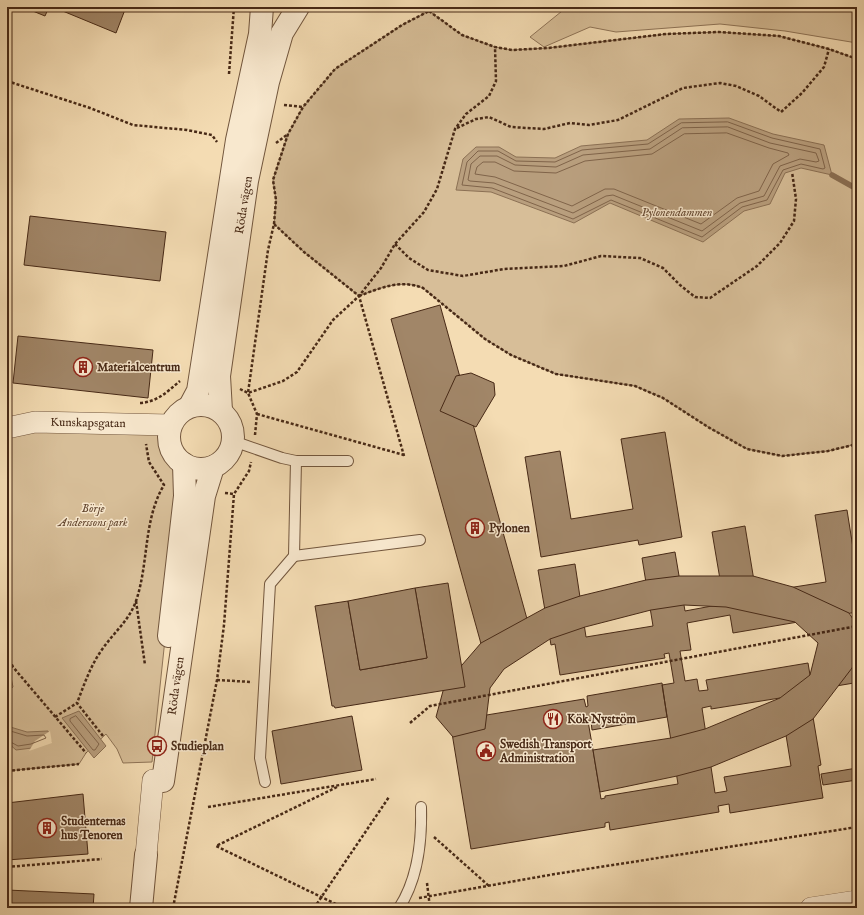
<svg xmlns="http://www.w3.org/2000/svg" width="864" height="915" font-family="'IM FELL English',serif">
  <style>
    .green { fill: #d7be98; stroke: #8f7457 }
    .water { fill: #b99f7e; stroke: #8b7054 }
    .pier { fill: #f4dcb3 }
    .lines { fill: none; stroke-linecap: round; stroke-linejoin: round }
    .shore { stroke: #80644a; stroke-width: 1 }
    .stream { stroke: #8b7054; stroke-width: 5.5 }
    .building { fill: #a18668; stroke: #472916; fill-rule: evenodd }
    .service-casing { stroke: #72563d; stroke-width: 12 }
    .minor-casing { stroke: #72563d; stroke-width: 22 }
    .tertiary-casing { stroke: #72563d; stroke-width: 24 }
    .path { stroke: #472916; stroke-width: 2.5; stroke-dasharray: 3 2; stroke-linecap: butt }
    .service { stroke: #f8e8ce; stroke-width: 10 }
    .minor { stroke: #f8e8ce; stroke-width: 21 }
    .tertiary { stroke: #f8e8ce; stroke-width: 22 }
    .labels { text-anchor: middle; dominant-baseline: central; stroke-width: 3; stroke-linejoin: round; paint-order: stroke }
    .street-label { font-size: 12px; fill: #472916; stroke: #f8e8ce }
    .park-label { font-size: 12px; font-style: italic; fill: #644730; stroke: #f8e8ce }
    .poi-label { font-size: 12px; font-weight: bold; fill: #472916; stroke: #f8e8ce; text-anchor: start }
  </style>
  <rect width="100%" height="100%" fill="#f4dcb3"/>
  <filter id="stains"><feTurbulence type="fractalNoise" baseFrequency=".005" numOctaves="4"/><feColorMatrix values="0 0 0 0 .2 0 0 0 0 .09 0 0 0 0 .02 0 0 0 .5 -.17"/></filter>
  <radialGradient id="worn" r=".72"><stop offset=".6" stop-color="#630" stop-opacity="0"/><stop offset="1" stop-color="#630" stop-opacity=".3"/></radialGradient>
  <g class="green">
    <path d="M567,7H857V43L785,31L720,24L616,32L590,27L544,47L530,37Z"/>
    <path d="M429,11L462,35L495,47L512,50L548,48L666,34L719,32L779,36L829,49L857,59V444L828,451L782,456L747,449L708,427L663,398L635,386L556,374L511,355L485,339L423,288C401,279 380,288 359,296L304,252L274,224L276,200L273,180L288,134L303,107L335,69L402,25Z"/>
    <path d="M169,431V443L176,458L170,592L152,762L123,763L117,749L106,734L86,753L79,764L7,771V432Z"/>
  </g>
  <g class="water">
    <path d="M729,118L773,134L824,145L832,175L801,168L785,173L770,204L744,211L703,242L610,203L574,223L491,192L456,190L463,159L476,147H499L516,157L555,158L581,146L647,140L679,119Z"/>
    <path d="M11,677L13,687L7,693V678Z"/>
    <path d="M79,711L106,746L94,758L62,718Z"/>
    <path d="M7,726L27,732L48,731L51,742L32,748L16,750L7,742Z"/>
  </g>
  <path class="pier" d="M50,731L52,743L29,751L35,741Z"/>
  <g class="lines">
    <g class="shore">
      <path d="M728,122L772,138L820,149L825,168L823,169L801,164L783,170L767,200L742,207L702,237L611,200L573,219L492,188L462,185L467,162L478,151H498L516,161L555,162L582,150L648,144L681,123Z"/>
      <path d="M728,127L770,143L816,153L819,161L816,162L800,159L780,166L764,196L740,203L702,231L613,195L606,196L573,213L494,183L470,181L468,180L471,164L480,156H497L515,165L556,167L583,155L650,149L682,128Z"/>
      <path d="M727,133L769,148L788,153L789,155L773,164L759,191L737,198L701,224L614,189H605L572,206L495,177L475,174L477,167L483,162H495L514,171L556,173L585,161L652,154L684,134Z"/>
      <path d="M76,716L99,744L95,750H93L70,721V719Z"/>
      <path d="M7,730L27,736L44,735L46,738L31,744L18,746L7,740"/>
    </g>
    <path class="stream" d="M832,175L857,189"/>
  </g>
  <g class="building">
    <path d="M23,7H49L45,16Z"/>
    <path d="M53,7H126L116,33Z"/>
    <path d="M30,216L166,232L160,281L24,265Z"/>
    <path d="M440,305L532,637L483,651L391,319Z"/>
    <path d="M18,336L153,350L148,398L13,383Z"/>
    <path d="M471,373L494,383L495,395L476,427L440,411L456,376Z"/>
    <path d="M665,432L682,537L639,545L638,540L541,557L525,457L560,451L571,519L633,509L621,439Z"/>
    <path d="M847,510L857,573V612L733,633L730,615L687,623L691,650L680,651L685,681L697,679L699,691L708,690L706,680L808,663L810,675L852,668L848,641L857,639V698L854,683L812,690L813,692L809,693L821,765L818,766L823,798L730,813L729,804L718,806L719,812L610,830L609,822L605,823V827L471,849L450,721L584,699L586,707L588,706L587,696L662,683L667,717L592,730L591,721H588L593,750L601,799L605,798V796L678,784L662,685L674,683L669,653L664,654L665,658L560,675L555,644L551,645L538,570L575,564L586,637L653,626L642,558L675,552L685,611L728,603H724L712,532L745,526L756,593L826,582L815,515ZM780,698L791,766L724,777L727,791L715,793L702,708L711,706V709Z"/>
    <path d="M679,576H753L793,587L849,613L857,625V658L852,668L813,719L786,736L711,767L677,776L600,792L593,750L671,738L705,729L780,698L810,675L818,643L795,622L726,607L684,605L651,610L585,627L550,639L504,669L490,688L485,729L453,737L436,717L443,691L462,665L481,643L545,608L580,596L646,580Z"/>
    <path d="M448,583L465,687L335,708L334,706H332L315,606L348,601L360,670L427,658L415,588Z"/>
    <path d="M415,588L427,658L360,670L348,601Z"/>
    <path d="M352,716L362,770L281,784L272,731Z"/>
    <path d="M857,768V780L823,785L821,774Z"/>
    <path d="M83,794L88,854L7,860V803Z"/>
    <path d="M7,890L94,894L93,908H7Z"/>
  </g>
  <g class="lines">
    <g class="service-casing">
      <g id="service">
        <path d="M233,441L282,458L296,461L294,556L270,584L260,758L265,782"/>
        <path d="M296,461H348"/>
        <path d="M294,556L420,540"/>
        <path d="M399,908C418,879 422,841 421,807"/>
      </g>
    </g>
    <g class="minor-casing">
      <g id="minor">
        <path d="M7,428L35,422L170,425"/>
        <path d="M146,855L153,780"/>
        <path d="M811,908L857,901"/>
      </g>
    </g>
    <g class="tertiary-casing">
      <g id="tertiary">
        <circle cx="201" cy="437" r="32"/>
        <path d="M190,406L198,391L237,140L260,34L262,7"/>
        <path d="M221,411L219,376L247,181L268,82L282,33L298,7"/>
        <path d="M169,636L185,496L184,464"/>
        <path d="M163,781L204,496L213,467"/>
        <path d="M141,908L146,855"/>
      </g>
    </g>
    <g class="path">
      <path d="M429,11L462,35L495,47L512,50L548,48L666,34L719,32L779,36L829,49L857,59"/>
      <path d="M429,11L430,7"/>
      <path d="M229,74L234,7"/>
      <path d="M7,81L90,108L133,125L187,130L212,135L217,142"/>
      <path d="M284,105L303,107"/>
      <path d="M457,128L476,119L489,117L511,127L544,129L570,123L589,125L618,120L683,88L720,83L736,86L759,96L781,112L802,93L824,67L829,49"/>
      <path d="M276,143L288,134"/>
      <path d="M274,224L304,252L359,296L404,456"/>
      <path d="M395,244L409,258L428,270L463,276L504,269L564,266L601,256L640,258L663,268L680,285L695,297L710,298L757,266L780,243L794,221L796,199L792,172"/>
      <path d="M359,296C380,288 401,279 423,288L485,339L511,355L556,374L635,386L663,398L708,427L747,449L782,456L828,451L857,444"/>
      <path d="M240,389L248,393L283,381L297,372L333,320L359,296L381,268L395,244L424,212L437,189L455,129L466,114L489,96L496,81L495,47"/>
      <path d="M140,403C157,402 167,392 180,381"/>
      <path d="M257,414L404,455"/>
      <path d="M255,435L257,414L248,393L268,250L274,224L276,200L273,180L288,134L303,107L335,69L402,25L429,11L451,10L459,7"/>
      <path d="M225,493L234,494"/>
      <path d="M136,601L145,665"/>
      <path d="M7,656L13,667L86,753"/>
      <path d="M7,663L13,666"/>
      <path d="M217,680L252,682"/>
      <path d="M55,717L77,703"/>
      <path d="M410,723L430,706L857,626"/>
      <path d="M103,736L77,703C84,685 90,667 101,651C113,633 129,621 136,601C149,563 143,520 164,485L149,462L146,444"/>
      <path d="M7,771L79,764"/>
      <path d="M337,787L216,846L344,908"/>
      <path d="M208,807L376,779"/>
      <path d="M434,837L489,886"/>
      <path d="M7,867L102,859"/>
      <path d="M427,883L430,908"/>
      <path d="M419,898L555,874L857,827"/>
      <path d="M173,908L217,680L224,625L234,494L249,471L251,462"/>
      <path d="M314,908L389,797"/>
      <path d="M375,908L385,905"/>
    </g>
    <use href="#service" class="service"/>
    <use href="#minor" class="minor"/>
    <use href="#tertiary" class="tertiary"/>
  </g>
  <defs>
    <g id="building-ring" transform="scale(1)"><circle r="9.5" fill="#f8e8ce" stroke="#8f2418" stroke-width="1.5"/><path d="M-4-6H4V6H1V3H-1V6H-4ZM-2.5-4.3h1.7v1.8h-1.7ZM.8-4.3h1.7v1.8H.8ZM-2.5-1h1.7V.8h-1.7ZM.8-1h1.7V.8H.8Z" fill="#8f2418"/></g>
    <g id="restaurant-ring" transform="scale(1)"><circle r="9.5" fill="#f8e8ce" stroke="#8f2418" stroke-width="1.5"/><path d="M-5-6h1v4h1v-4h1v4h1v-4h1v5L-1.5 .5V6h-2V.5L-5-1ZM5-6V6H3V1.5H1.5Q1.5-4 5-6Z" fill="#8f2418"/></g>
    <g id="bus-ring" transform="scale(1)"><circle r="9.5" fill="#f8e8ce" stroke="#8f2418" stroke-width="1.5"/><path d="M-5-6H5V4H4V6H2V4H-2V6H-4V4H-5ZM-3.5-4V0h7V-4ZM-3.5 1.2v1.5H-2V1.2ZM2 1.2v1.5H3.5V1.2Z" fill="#8f2418"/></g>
    <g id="civic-ring" transform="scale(1)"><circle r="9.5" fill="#f8e8ce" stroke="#8f2418" stroke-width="1.5"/><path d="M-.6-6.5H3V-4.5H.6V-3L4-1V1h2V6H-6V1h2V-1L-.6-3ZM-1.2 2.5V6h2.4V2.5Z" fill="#8f2418"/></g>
  </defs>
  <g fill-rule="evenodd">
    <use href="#building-ring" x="83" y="367"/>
    <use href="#building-ring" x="475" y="528"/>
    <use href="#restaurant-ring" x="553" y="719"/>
    <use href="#bus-ring" x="157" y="746"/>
    <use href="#civic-ring" x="486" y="751"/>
    <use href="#building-ring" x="47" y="828"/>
  </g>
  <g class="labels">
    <g class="street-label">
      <text transform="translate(244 205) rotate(-81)">Röda vägen</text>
      <text transform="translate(88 423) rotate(1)">Kunskapsgatan</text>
      <text transform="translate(176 686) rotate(-82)">Röda vägen</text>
    </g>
    <g class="park-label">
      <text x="677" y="212">Pylonendammen</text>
      <text x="93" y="508">Börje<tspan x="93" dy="14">Anderssons park</tspan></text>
    </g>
    <g class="poi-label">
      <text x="97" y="367">Materialcentrum</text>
      <text x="489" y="528">Pylonen</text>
      <text x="567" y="719">Kök Nyström</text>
      <text x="500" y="744">Swedish Transport<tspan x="500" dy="14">Administration</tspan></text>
      <text x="171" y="746">Studieplan</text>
      <text x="61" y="821">Studenternas<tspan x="61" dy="14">hus Tenoren</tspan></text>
    </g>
  </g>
  <rect width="864" height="915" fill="none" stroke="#f4dcb3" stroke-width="24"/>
  <rect x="8" y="8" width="848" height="899" fill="none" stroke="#472916" stroke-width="2"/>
  <rect x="12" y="12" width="840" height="891" fill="none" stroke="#472916"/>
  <rect width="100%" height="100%" filter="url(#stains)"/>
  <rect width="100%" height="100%" fill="url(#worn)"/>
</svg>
